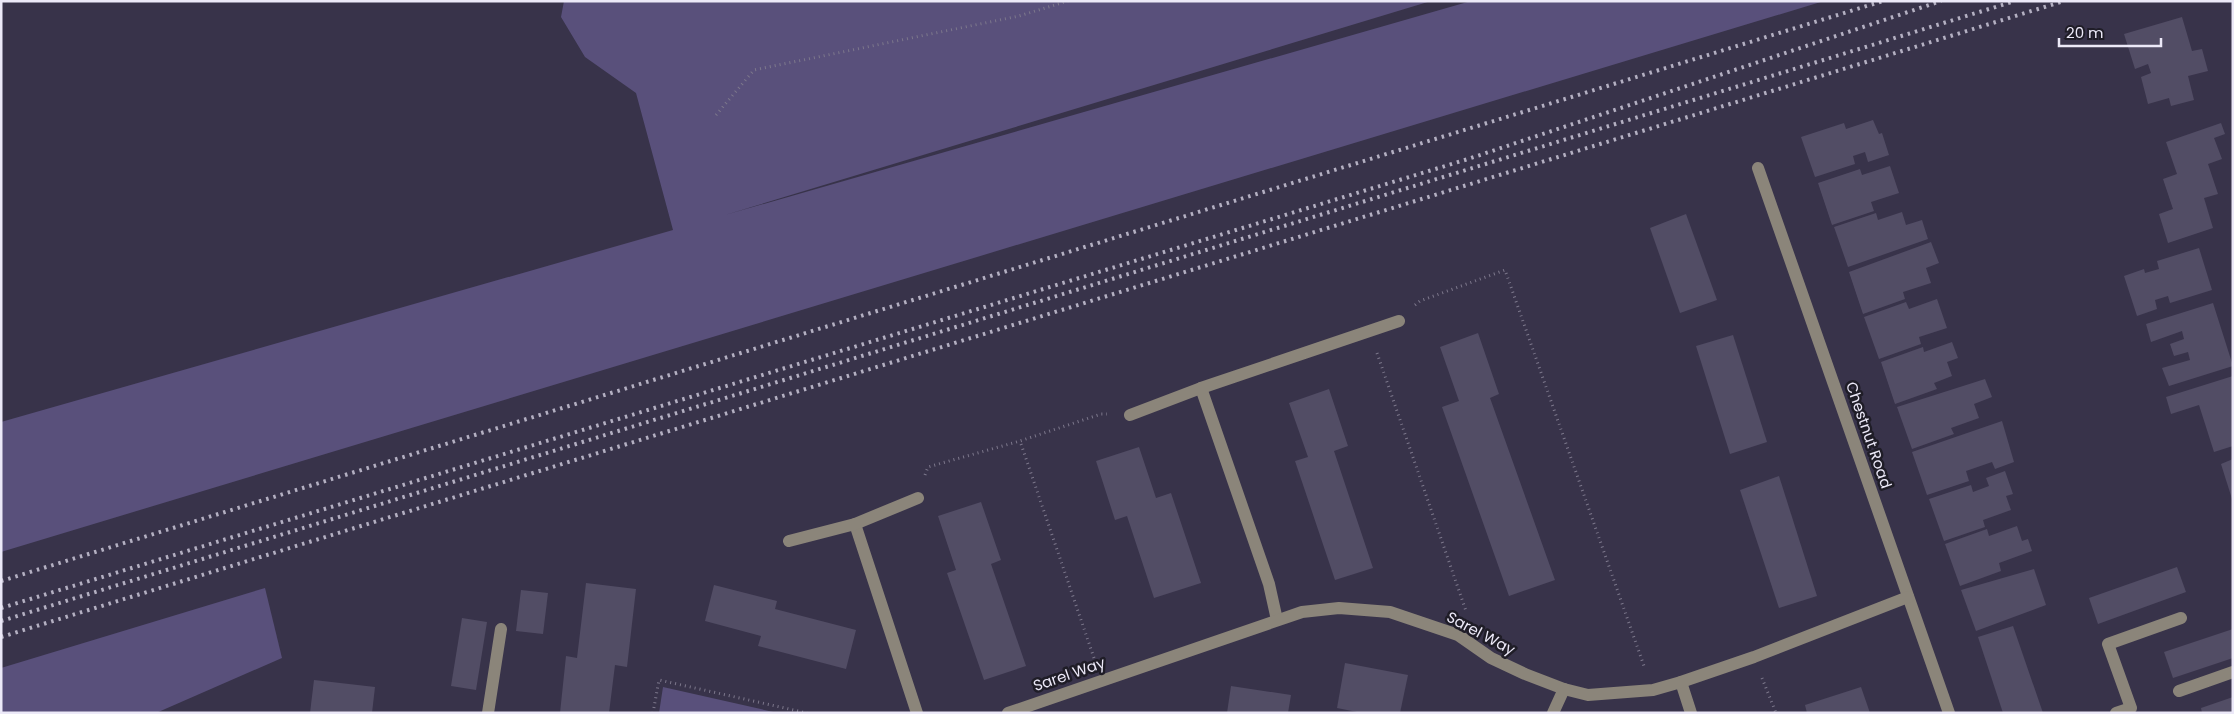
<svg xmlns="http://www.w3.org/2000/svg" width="2234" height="714" font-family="Poppins,sans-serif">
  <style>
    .green { fill: #59507b }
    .building { fill: #524d65 }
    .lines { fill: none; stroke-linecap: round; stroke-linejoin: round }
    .path { stroke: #7d788c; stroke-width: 3; stroke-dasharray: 1 4; stroke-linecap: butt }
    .minor { stroke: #8b857a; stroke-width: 12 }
    .rail { stroke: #b4b0c2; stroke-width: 4; stroke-dasharray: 2.5 5; stroke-linecap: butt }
    .labels { text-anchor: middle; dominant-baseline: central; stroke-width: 5; stroke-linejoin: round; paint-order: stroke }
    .street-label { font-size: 15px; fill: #ece9f8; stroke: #1f1d27 }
  </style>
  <rect width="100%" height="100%" fill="#38334a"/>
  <g class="green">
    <path d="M564,1H1431L725,215L1471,1H1824L1,552V422L673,230L636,93L585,57L561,17Z"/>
    <path d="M265,588L282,658L156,713H1V668Z"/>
    <path d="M663,687L778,713H659Z"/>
  </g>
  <g class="building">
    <path d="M2182,17L2192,51L2202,49L2208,71L2188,76L2194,100L2171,106L2169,98L2148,104L2141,77L2151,73L2148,64L2135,69L2124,34Z"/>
    <path d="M1873,120L1879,134L1882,133L1889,155L1868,162L1865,152L1853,156L1855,164L1815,177L1801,137L1844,123L1846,129Z"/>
    <path d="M2221,123L2225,134L2214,138L2222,159L2208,164L2218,194L2204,198L2213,228L2168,243L2159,214L2173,209L2163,179L2177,174L2166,142Z"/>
    <path d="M1890,166L1899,193L1871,202L1874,211L1832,225L1818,183L1860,169L1862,175Z"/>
    <path d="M1902,212L1906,225L1922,220L1928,239L1848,267L1834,227L1876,213L1878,220Z"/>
    <path d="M1686,214L1717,300L1680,313L1650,228Z"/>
    <path d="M1931,242L1939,263L1926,268L1931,283L1903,292L1905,299L1863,314L1849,272Z"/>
    <path d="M2199,248L2212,290L2170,303L2168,296L2155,300L2157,309L2137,316L2124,276L2144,269L2145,273L2159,269L2157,261Z"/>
    <path d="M1937,299L1947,328L1919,337L1921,344L1879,359L1864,317L1906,302L1909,309Z"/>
    <path d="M2213,303L2233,366L2169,386L2162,368L2190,360L2188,352L2174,356L2170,344L2184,339L2182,331L2151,342L2146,324Z"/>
    <path d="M1478,333L1499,394L1490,398L1555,580L1509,596L1442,407L1459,401L1440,347Z"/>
    <path d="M1733,335L1767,442L1730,454L1696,346Z"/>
    <path d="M1952,342L1958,358L1947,362L1952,376L1934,383L1937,389L1895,404L1881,362L1923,347L1924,352Z"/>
    <path d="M2233,376V446L2214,452L2199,405L2171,414L2166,397Z"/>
    <path d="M1985,379L1992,397L1974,404L1979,418L1951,428L1954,434L1912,449L1897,407Z"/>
    <path d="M1329,389L1348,446L1334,451L1373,568L1335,580L1295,461L1308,457L1289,403Z"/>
    <path d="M2002,421L2014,462L1995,469L1992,462L1966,471L1969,481L1927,495L1912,452Z"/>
    <path d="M1139,447L1156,498L1171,493L1201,583L1154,598L1127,516L1115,520L1096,461Z"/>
    <path d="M2233,459V499H2232L2221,464Z"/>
    <path d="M2005,471L2013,494L2006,496L2011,510L1983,520L1985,527L1944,541L1929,499L1971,485L1973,492L1989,486L1986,478Z"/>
    <path d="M1779,476L1817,596L1779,608L1740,490Z"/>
    <path d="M981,502L1001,560L991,564L1026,666L984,680L947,573L956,570L938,516Z"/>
    <path d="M2017,526L2022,541L2028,539L2032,551L1999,563L2001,571L1960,586L1945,544L1987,529L1989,536Z"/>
    <path d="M2177,567L2186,592L2098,624L2089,598Z"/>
    <path d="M2034,569L2046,605L1976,631L1961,590Z"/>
    <path d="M586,583L636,589L627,667L615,665L609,713H560L566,656L577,658Z"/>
    <path d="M714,585L777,601L775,609L856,630L846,669L758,646L761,636L705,621Z"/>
    <path d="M521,590L548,593L543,634L516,631Z"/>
    <path d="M462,618L487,622L476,690L451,686Z"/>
    <path d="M2013,626L2043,713H2003L1978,637Z"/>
    <path d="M2233,629V658L2173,678L2164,652Z"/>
    <path d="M1345,663L1408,675L1400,713H1362L1337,708Z"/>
    <path d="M314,680L375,687L372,713H310Z"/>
    <path d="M1231,686L1291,695L1288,713H1227Z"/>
    <path d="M1861,687L1870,713H1807L1805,705Z"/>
    <path d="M2233,697V713H2202L2201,708Z"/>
  </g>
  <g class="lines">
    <g class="path">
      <path d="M716,115L754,70L1019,16L1068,1"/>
      <path d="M1415,305L1420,301L1505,270L1644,666"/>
      <path d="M1377,353L1466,611"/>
      <path d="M925,475L928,467L1020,441"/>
      <path d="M1094,658L1020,441L1101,414H1107"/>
      <path d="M1762,678L1776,713"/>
      <path d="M653,713L659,680L807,713"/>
    </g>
    <g class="minor">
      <path d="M1758,168L1949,713"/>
      <path d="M1201,388L1269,584L1277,620"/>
      <path d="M1130,415L1201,388L1399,321"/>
      <path d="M855,524L917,713"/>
      <path d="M789,541L855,524L918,498"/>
      <path d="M1681,682L1691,713"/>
      <path d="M2179,691L2233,672"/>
      <path d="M488,713L501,629"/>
      <path d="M1008,713L1302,612L1339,608L1390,612L1458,635L1491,658L1525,674L1564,689L1588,695L1653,690L1681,682L1754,657L1908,597"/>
      <path d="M1553,713L1564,689"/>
      <path d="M2116,713L2131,708L2108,644L2181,618"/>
    </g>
    <g class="rail">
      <path d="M1,581L1883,1"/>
      <path d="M1,608L1468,159L1941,1"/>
      <path d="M1,621L2015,1"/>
      <path d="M1,637L2064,1"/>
    </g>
  </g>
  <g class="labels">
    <g class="street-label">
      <text transform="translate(1869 435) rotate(71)">Chestnut Road</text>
      <text transform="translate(1481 633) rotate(28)">Sarel Way</text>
      <text transform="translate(1069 674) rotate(-19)">Sarel Way</text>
    </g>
  </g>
  <rect width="2234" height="714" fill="none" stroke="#ece9f8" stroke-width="5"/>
  <path d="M2059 38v8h102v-8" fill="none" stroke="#ece9f8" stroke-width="2.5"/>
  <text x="2066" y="38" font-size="15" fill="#ece9f8" stroke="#1f1d27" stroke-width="4" paint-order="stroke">20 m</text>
</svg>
